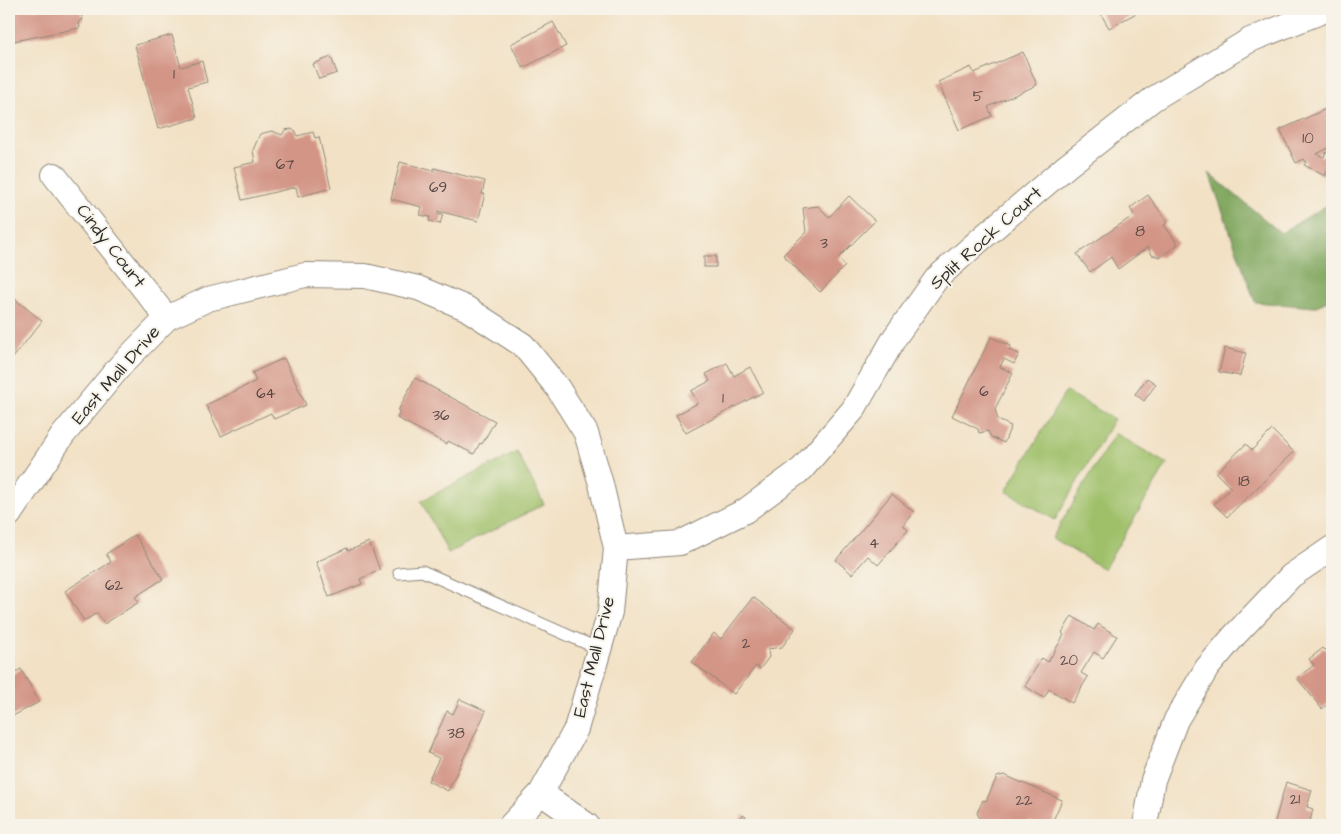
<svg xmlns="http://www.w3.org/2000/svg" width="1341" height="834" font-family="'Architects Daughter',sans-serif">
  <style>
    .green { fill: #9fc069; stroke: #65764a }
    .forest { fill: #7fa65d; stroke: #556844 }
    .building { fill: #d39586 }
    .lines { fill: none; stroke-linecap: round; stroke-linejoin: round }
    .lane-casing { stroke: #8e8678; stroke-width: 13 }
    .street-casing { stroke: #8e8678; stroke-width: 26 }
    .lane { stroke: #fff; stroke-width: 11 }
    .street { stroke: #fff; stroke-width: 24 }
    .labels { text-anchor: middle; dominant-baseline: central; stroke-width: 4; stroke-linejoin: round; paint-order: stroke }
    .number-label { font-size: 15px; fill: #554642 }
    .street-label { font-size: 18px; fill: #2b2b2b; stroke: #f7f3e8 }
  </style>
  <rect width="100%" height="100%" fill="#f7f3e8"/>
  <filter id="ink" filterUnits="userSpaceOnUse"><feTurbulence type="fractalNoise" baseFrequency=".02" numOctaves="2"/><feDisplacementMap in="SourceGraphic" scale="10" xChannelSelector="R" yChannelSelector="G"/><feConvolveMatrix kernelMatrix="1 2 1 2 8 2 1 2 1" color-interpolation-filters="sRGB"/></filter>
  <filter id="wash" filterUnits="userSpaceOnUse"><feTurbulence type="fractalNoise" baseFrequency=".0096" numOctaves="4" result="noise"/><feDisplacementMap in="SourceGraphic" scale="20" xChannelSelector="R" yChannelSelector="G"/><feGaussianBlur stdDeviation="1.12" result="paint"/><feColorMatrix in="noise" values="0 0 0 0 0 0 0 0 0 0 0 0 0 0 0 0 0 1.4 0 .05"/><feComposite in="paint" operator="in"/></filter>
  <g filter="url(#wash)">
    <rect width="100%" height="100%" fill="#f2e1c5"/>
    <g class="green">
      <path d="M1066,391L1114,419L1055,520L1006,491Z"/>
      <path d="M1115,433L1167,464L1104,569L1052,538Z"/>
      <path d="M517,452L544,504L448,553L421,501Z"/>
    </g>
    <path class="forest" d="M1209,173L1281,233L1332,202V299L1314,307L1255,302Z"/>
    <g id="blocks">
      <g class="building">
        <path d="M9,9H80L83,20L79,21L80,28L9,42Z"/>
        <path d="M1098,9H1139L1140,11L1109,28Z"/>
        <path d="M553,22L566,46L523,68L511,44Z"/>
        <path d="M172,35L181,67L202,61L207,82L188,87L197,118L158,129L135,45Z"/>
        <path d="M1023,52L1037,85L988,107L992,116L959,130L938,82L971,67L974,73Z"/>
        <path d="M331,57L337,73L319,79L313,64Z"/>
        <path d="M1332,95V146L1317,154L1324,157L1326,152L1332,155V161L1325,176L1304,165L1306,162L1304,159L1296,163L1280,130L1332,106L1327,98Z"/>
        <path d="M291,129L296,131L297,136L313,132L315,138L319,137L331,188L298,197L296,187L242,200L234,167L255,162L253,150L260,134L272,131L282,135L285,130Z"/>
        <path d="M400,162L434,171V168L485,181L482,194H485L478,221L438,211L437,213L443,214L440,224L429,221L430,217L420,215L422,207L391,199Z"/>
        <path d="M1148,195L1168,222L1164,225L1178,244L1161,257L1152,255L1148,247L1118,269L1111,257L1090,272L1077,254L1134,215L1130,208Z"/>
        <path d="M849,196L875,221L838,258L845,266L820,292L783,255L806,232L803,208L818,206L829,217Z"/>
        <rect x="704" y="256" width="12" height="11"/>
        <path d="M15,299L42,321L9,363V306Z"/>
        <path d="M991,337L1011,346L1009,350L1019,354L1014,364L1004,359L1000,367L1013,373L995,409L998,420L1011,426L1004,443L991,437L988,431L979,433L978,429L952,416Z"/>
        <path d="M1225,348L1246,353L1240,376L1219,372Z"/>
        <path d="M284,358L306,405L274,419L271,413L221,436L206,405L256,381L252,373Z"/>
        <path d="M727,363L734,376L750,367L763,392L686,433L676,415L698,403L691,391L710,381L706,374Z"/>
        <path d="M415,378L495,421L482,444L480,443L474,454L448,441L447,444L397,418L400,412L398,411Z"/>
        <path d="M1147,378L1156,384L1144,401L1135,394Z"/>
        <path d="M1272,430L1294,452L1227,517L1214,504L1231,488L1216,473L1246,444L1252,450Z"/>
        <path d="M892,494L914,512L903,525L908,530L878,565L868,556L852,574L836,560Z"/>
        <path d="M135,535L163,579L135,597L139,602L104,624L97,613L84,621L65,591L111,562L106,554Z"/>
        <path d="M369,542L380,570L360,579L362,584L329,597L316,562L347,548L348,551Z"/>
        <path d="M753,597L795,629L782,647L768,649L769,657L760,669L756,666L734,694L692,662L714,633L721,639Z"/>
        <path d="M1072,616L1094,630L1098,624L1117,636L1103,658L1094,652L1081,673L1088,677L1072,703L1049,689L1044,698L1025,686L1042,658L1048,662L1064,635L1062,633Z"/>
        <path d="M1332,644V700L1322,709L1297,678L1314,665L1309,659L1323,648L1325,650Z"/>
        <path d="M21,669L39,702L9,718V676Z"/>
        <path d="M460,699L486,711L448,791L428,781L439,758L428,753L447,711L453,714Z"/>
        <path d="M1004,775L1062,800L1051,825H1037L1029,821L1027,825H989L982,823L977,813L983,800L986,801L997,777Z"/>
        <path d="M1286,782L1312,790L1307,807L1313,809L1309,825H1274Z"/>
        <path d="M743,815L756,824L755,825H736Z"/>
      </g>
    </g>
  </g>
  <g filter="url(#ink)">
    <use href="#blocks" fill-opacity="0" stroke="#8e8678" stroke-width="1"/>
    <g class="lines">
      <g class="lane-casing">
        <path id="lane" d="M399,573L422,571L599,649"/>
      </g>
      <g class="street-casing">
        <g id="street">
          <path d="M54,175L167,318"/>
          <path d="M9,515L63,435L121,365L167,318L208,299L305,275L365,276L418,288L466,308L523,345L557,387L586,433L601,484L616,548L610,612L576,729L541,793L511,825"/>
          <path d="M616,548L680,543L745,511L802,469L853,410L895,337L937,278L982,238L1067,166L1153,99L1250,40L1328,9"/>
          <path d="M541,793L587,825"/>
          <path d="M1145,825L1153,780L1176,720L1207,668L1234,636L1291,576L1332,548"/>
        </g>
      </g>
      <use href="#lane" class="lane"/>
      <use href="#street" class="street"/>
    </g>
  </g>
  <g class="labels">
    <g class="number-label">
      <text x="174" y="74">1</text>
      <text x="978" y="96">5</text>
      <text x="1308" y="138">10</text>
      <text x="285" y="164">67</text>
      <text x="438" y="187">69</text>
      <text x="1140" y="231">8</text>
      <text x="824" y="243">3</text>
      <text x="984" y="391">6</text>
      <text x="266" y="393">64</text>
      <text x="723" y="398">1</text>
      <text x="441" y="415">36</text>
      <text x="1244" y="481">18</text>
      <text x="874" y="543">4</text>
      <text x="114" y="585">62</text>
      <text x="746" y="643">2</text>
      <text x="1069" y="660">20</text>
      <text x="456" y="733">38</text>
      <text x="1295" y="799">21</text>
      <text x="1024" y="800">22</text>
    </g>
    <g class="street-label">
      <text transform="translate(986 238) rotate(-42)">Split Rock Court</text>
      <text transform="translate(111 246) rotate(52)">Cindy Court</text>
      <text transform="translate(116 375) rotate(-49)">East Mall Drive</text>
      <text transform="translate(594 657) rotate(-76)">East Mall Drive</text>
    </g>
  </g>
  <rect width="1341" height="834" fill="none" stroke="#f7f3e8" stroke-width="30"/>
</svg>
